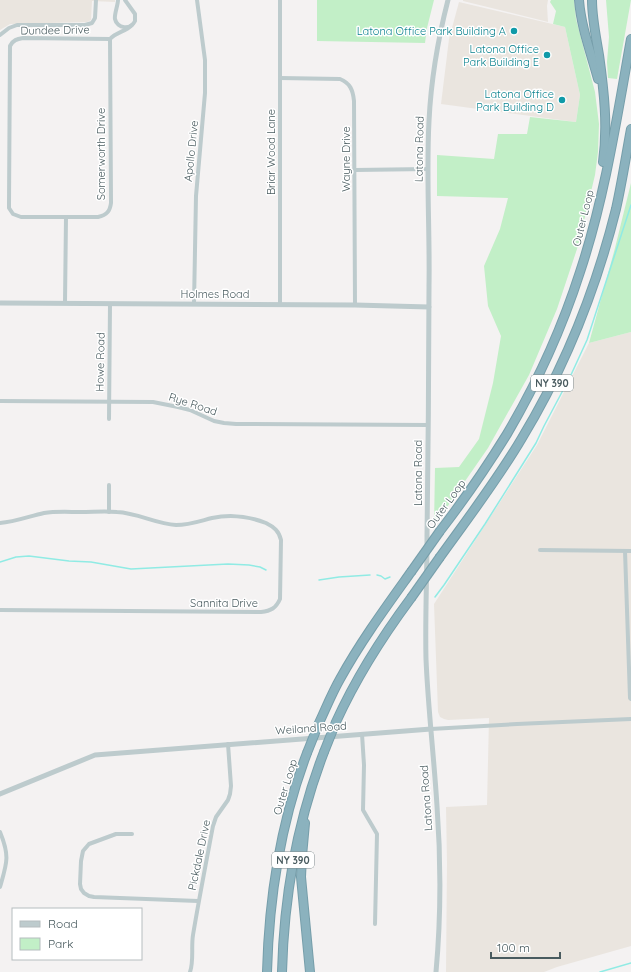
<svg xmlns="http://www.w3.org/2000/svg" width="631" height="972" font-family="Quicksand,sans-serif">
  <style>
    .commercial { fill: #eae5df }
    .green { fill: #c2efc7 }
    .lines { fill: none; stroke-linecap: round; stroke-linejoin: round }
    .stream { stroke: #90ebe4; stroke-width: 1.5 }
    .motorway-casing { stroke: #769eaa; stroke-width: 10 }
    .minor { stroke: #bdcbcd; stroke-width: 4 }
    .tertiary { stroke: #bdcbcd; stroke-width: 5 }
    .motorway { stroke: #8bb2be; stroke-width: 8 }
    .motorway-bridge-casing { stroke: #769eaa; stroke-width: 10; stroke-linecap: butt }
    .motorway-bridge { stroke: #8bb2be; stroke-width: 8 }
    .culture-dot { fill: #0f9aa8; stroke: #fff; stroke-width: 1.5 }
    .labels { text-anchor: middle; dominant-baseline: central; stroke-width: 3; stroke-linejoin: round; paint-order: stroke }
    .shield { fill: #fff; stroke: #808c8f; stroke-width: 1 }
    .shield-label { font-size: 10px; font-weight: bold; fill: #495b5f }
    .street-label { font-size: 11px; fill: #495b5f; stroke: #fff }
    .culture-label { font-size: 11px; fill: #0d838f; stroke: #fff; text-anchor: end }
  </style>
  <rect width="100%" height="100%" fill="#f4f2f2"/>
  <g class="commercial">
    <path d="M0,0H115V2L92,1L91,20L87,22L10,24L0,30Z"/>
    <path d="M463,0H548L547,6L548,22L463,1Z"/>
    <path d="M459,2L565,27L580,95L576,122L441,104L449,39Z"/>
    <path d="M631,332V946L557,967L544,972H446L447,863L446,807L487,805L489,718L448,720L444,719L440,717L438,712L434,604L537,445L589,343Z"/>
  </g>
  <g class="green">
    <path d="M317,0H434L427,28L425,43L317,41Z"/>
    <path d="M551,0H574L576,19L595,92L599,124L598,152L595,175L578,246L557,309L529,375L488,448L434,526L435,468L459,467L479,439L493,383L501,336L488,306L484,266L500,229L508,198L437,196V155L494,159L498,134H527L530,117L576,122L580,95L565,27L553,24L556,11L550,2Z"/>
    <path d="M606,0H631L617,79L608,78L607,62L609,37Z"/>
    <path d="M631,183V332L589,343L615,248Z"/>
  </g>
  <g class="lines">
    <g class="stream">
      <path d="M0,562L16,557L29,556L69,561L91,562L131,569L228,564L249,565L260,567L266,570"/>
      <path d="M377,575L381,576L385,579L390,577"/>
      <path d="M319,580L339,577L370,575"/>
      <path d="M435,597L444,585L485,524L536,443L544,426L570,377L587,340L631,205"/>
      <path d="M600,972L631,963"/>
    </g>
    <g class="motorway-casing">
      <g id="motorway">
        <path d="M579,0C581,27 591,53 598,79"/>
        <path d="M592,0C592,18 596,37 599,55C604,91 608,126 603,162"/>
        <path d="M440,531C464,500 486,468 507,434C537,383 562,328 580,272C605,197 617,117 631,39"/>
        <path d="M440,557C468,518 498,479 522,438C565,367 596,289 616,209C622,182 626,156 631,129"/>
        <path d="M336,722C356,678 382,637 411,598"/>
        <path d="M319,723C326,708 332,693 340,679C361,641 386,607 411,572"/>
        <path d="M305,823L302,856L301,877L310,972"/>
        <path d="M267,972C269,897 280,824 307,753"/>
        <path d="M282,972C284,896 297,822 324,752"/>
      </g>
    </g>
    <g class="minor">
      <path d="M118,0C118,5 114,15 115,19C117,29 131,30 135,21C135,19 135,16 135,14L125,0"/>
      <path d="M280,0V305"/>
      <path d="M0,35L9,28L17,25H85L92,23L95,18L96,0"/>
      <path d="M110,39L23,38C17,39 13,40 10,46L9,204V208L13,214L21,217H98C107,215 110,211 111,203L110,39C116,32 125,32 132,25"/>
      <path d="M280,78L340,79C350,83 353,90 354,101L355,305"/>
      <path d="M355,170L428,169"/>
      <path d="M65,303L66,217"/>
      <path d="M194,304L196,196L205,93V60L197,0"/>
      <path d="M0,401L153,402L178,407L190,410L214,421L224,423L236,424L428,425"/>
      <path d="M109,419L110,304"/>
      <path d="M109,512V485"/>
      <path d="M0,523C15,522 30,516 44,513C56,511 69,512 81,512C93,512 105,511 117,512C138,513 156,524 176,525C189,525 200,521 212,518C231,514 248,516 266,523C274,527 279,531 281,540L280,599C276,608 271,611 261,612L0,610"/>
      <path d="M540,550L631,551"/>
      <path d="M625,551L630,698L631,699"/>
      <path d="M431,729L517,724L631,719"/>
      <path d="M362,734L364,765L363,810L377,834L375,924"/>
      <path d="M0,832C10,856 7,863 0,887"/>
      <path d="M132,834H116L89,844L83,851L81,861L80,884L81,889L84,893L89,896L94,897L198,901"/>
      <path d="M190,972C194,961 191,947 193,935C199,899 206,863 213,826L216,817L228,800L230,794L231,786L228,744"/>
    </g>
    <g class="tertiary">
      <path d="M0,303L355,305L429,307"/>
      <path d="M0,794L95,755L431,729"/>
      <path d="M436,972C441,917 441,861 437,806C434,757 428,708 426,659C425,618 427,578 427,537C428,454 429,370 429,287C430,232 426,176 429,121C431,80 438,39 448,0"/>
    </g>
    <use href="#motorway" class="motorway"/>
    <g class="motorway-bridge-casing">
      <g id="motorway-bridge">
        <path d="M411,572L440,531"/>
        <path d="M411,598L440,557"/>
        <path d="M324,752L336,722"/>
        <path d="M307,753L319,723"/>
      </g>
    </g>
    <use href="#motorway-bridge" class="motorway-bridge"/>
  </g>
  <g class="culture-dot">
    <circle cx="514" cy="31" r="4"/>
    <circle cx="547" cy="55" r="4"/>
    <circle cx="562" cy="100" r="4"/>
  </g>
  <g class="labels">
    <g class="shield">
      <rect x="531" y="375" width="42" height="16" rx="3"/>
      <rect x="272" y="852" width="42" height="16" rx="3"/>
    </g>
    <g class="shield-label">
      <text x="552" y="383">NY 390</text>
      <text x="293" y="860">NY 390</text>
    </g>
    <g class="street-label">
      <text transform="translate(55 30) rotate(-1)">Dundee Drive</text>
      <text transform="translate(419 149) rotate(-89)">Latona Road</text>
      <text transform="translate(191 151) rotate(-84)">Apollo Drive</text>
      <text transform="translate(271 152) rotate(-90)">Briar Wood Lane</text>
      <text transform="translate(101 154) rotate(-90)">Somerworth Drive</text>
      <text transform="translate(346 159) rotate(-90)">Wayne Drive</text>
      <text transform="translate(583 218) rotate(-76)">Outer Loop</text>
      <text x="215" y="294">Holmes Road</text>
      <text transform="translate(100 362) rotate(-89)">Howe Road</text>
      <text transform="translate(193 404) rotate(18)">Rye Road</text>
      <text transform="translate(418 473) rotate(-90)">Latona Road</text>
      <text transform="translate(446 504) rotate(-54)">Outer Loop</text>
      <text x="224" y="603">Sannita Drive</text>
      <text transform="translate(311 728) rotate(-4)">Weiland Road</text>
      <text transform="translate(285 787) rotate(-73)">Outer Loop</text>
      <text transform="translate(426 798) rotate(-94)">Latona Road</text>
      <text transform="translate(199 855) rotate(-78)">Pickdale Drive</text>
    </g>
    <g class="culture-label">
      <text x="506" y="31">Latona Office Park Building A</text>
      <text x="539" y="49">Latona Office<tspan x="539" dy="13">Park Building E</tspan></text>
      <text x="554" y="94">Latona Office<tspan x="554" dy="13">Park Building D</tspan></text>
    </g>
  </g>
  <rect x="12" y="908" width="130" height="52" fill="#ffffff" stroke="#b6bdbf"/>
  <rect x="20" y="921" width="20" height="6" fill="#bdcbcd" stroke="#b6bdbf"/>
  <text x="48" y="928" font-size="12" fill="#495b5f">Road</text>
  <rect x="20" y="938" width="20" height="12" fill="#c2efc7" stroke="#b6bdbf"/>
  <text x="48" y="948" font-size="12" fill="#495b5f">Park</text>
  <path d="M491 952v6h69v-6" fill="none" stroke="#495b5f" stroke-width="2"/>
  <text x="497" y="952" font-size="12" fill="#495b5f" stroke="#ffffff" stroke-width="3" paint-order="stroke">100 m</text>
</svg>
